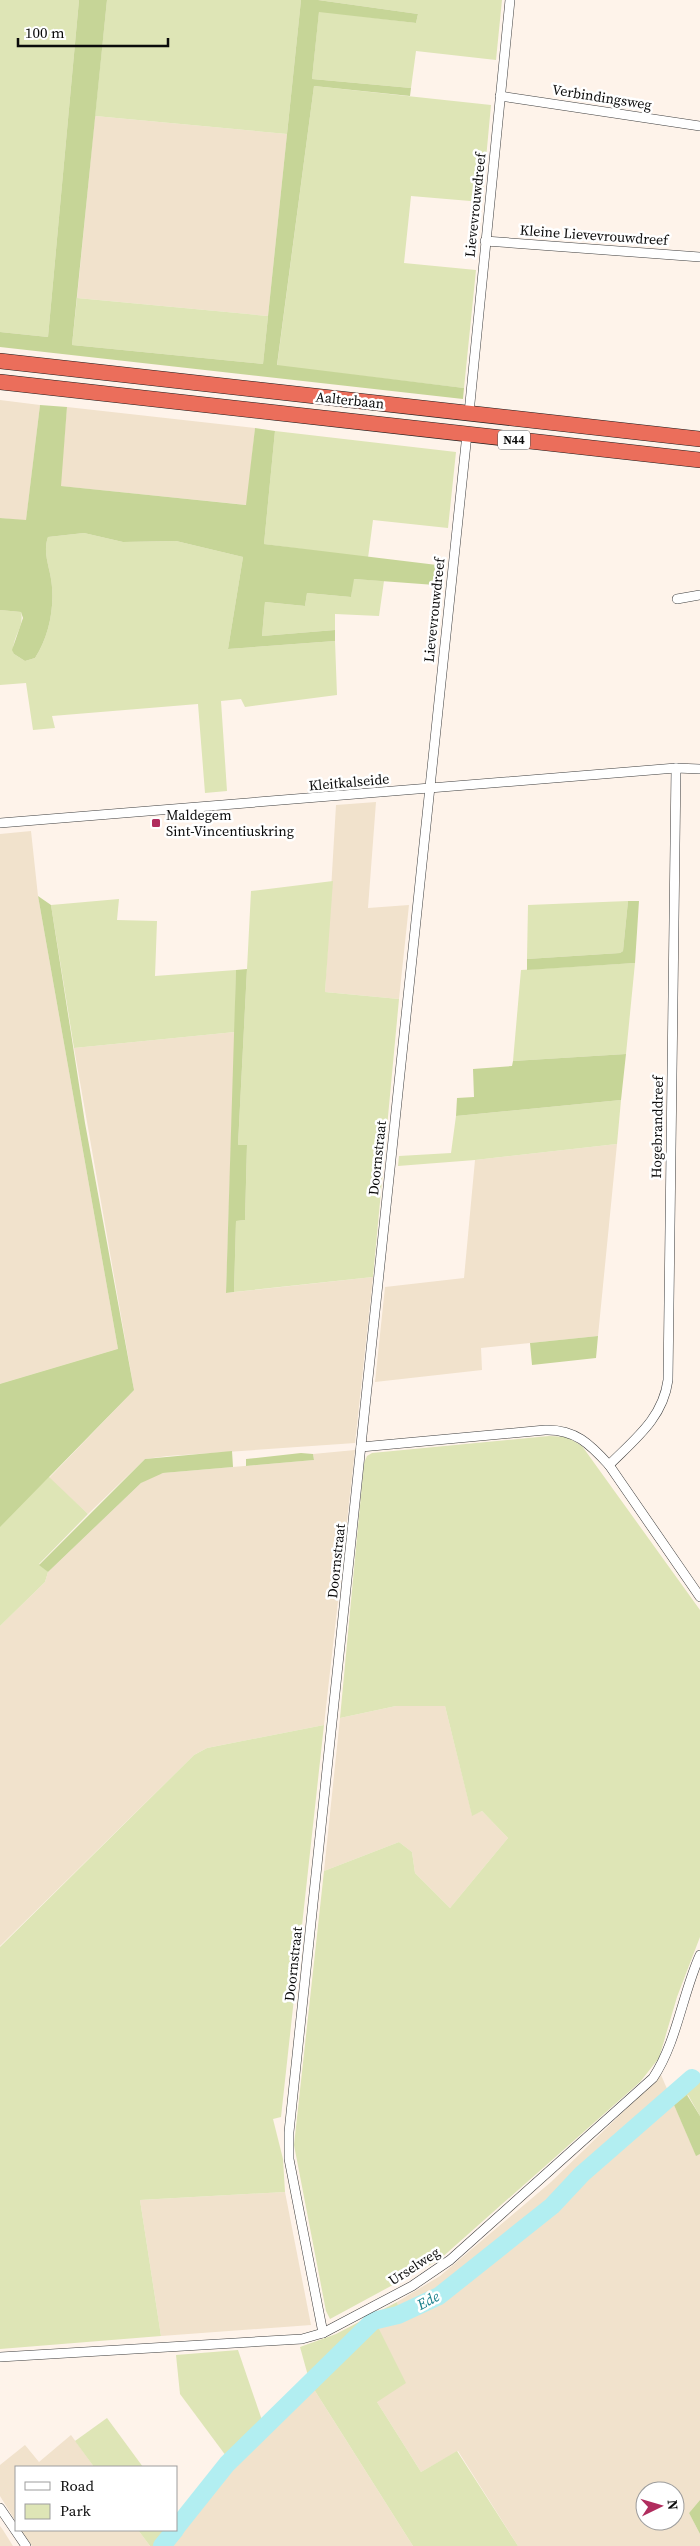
<svg xmlns="http://www.w3.org/2000/svg" width="700" height="2546" font-family="'Source Serif 4',serif">
  <style>
    .farmland { fill: #f1e2cc; fill-rule: evenodd }
    .green { fill: #dee5b6 }
    .forest { fill: #c6d597 }
    .lines { fill: none; stroke-linecap: round; stroke-linejoin: round }
    .river { stroke: #b2eef1; stroke-width: 18 }
    .street-casing { stroke: #3e3e3e; stroke-width: 10 }
    .highway-casing { stroke: #1c1c1c; stroke-width: 16 }
    .street { stroke: #fff; stroke-width: 9 }
    .highway { stroke: #eb6e5b; stroke-width: 15 }
    .poi-dot { fill: #b02d5e; stroke: #fff; stroke-width: 2 }
    .labels { text-anchor: middle; dominant-baseline: central; stroke-width: 5; stroke-linejoin: round; paint-order: stroke }
    .shield { fill: #fff; stroke: #545454; stroke-width: 1 }
    .shield-label { font-size: 12px; font-weight: bold; fill: #0b0b0b }
    .street-label { font-size: 14px; fill: #0b0b0b; stroke: #fff }
    .poi-label { font-size: 14px; fill: #0b0b0b; stroke: #fff; text-anchor: start }
    .water-label { font-size: 15px; font-style: italic; fill: #1c808c; stroke: #fff }
  </style>
  <rect width="100%" height="100%" fill="#fef3ea"/>
  <g class="farmland">
    <path d="M95,116L287,134L268,316L77,298Z"/>
    <path d="M0,400L40,405L26,521L0,518Z"/>
    <path d="M67,407L255,428L247,505L60,486Z"/>
    <path d="M376,802L368,908L409,905L399,999L325,992L336,805Z"/>
    <path d="M31,831L38,896L118,1349L0,1384V834Z"/>
    <path d="M235,1032L226,1293L373,1277L355,1443L168,1456L145,1459L88,1514L49,1478L134,1390L74,1048Z"/>
    <path d="M617,1144L598,1336L481,1348L482,1370L375,1382L385,1287L464,1278L475,1160Z"/>
    <path d="M355,1450L324,1725L207,1748L194,1755L0,1946V1626L45,1582L48,1572L141,1483L152,1476L163,1473L314,1460L313,1454Z"/>
    <path d="M396,1706H445L472,1815L482,1811L508,1838L450,1908L415,1873L412,1852L399,1842L324,1871L340,1718Z"/>
    <path d="M661,2075L696,2155L700,2154V2500L689,2513L700,2534V2546H518L458,2451L421,2472L377,2402V2324L402,2318L397,2302L440,2276L551,2182ZM645,2491H675V2521H645Z"/>
    <path d="M285,2192L311,2325L161,2336L140,2200Z"/>
    <path d="M310,2383L413,2546H167L232,2464Z"/>
    <path d="M71,2435L94,2467H16V2522L0,2496V2465L25,2445L39,2462Z"/>
    <path d="M0,2526L3,2530L13,2546H0Z"/>
    <path d="M21,2530H138L150,2546H32Z"/>
  </g>
  <g class="green">
    <path d="M0,0H79L48,337L0,332Z"/>
    <path d="M107,0H301L287,134L95,116Z"/>
    <path d="M318,0H502L496,60L416,51L411,88L312,79L319,11L416,23L418,14Z"/>
    <path d="M314,86L491,105L482,202L411,196L404,263L476,270L464,388L277,366Z"/>
    <path d="M77,298L268,316L263,364L72,345Z"/>
    <path d="M275,431L456,452L448,528L373,520L368,558L264,544Z"/>
    <path d="M84,533L123,542L176,541L243,557L228,649L335,641L337,695L245,707L241,699L221,701L227,791L205,793L198,704L52,716L55,728L33,730L26,683L0,685V610L21,612C25,628 10,639 14,654L25,661L35,658C48,638 54,611 52,587C51,569 42,554 48,537Z"/>
    <path d="M353,579L384,581L379,616L335,614V630L262,636L265,602L305,606L307,593L351,597Z"/>
    <path d="M333,881L325,992L399,999L373,1277L234,1292L236,1221L245,1220L247,1146L238,1145L251,891Z"/>
    <path d="M119,899L117,920L157,921L155,976L236,970L235,1032L74,1048L51,905Z"/>
    <path d="M628,901L623,951L620,953L527,959L528,905Z"/>
    <path d="M635,963L626,1054L513,1061L521,970Z"/>
    <path d="M621,1100L617,1144L475,1160L398,1166L399,1156L451,1153L456,1116Z"/>
    <path d="M118,1349L134,1390L49,1477L88,1514L39,1564L48,1572L45,1582L0,1626V1384Z"/>
    <path d="M549,1436L567,1437L582,1446L700,1610V1937L677,1997L659,2058L640,2082L439,2260L330,2319L326,2311L294,2145L324,1871L399,1842L412,1852L415,1873L450,1908L508,1838L482,1811L472,1816L445,1706H396L340,1718L364,1463L367,1456L372,1453Z"/>
    <path d="M324,1725L281,2117L273,2119L283,2159L285,2192L140,2200L161,2336L0,2349V1947L194,1755L207,1748Z"/>
    <path d="M700,2075V2116L688,2095L674,2105L672,2098Z"/>
    <path d="M397,2302L402,2318L377,2325L406,2383L377,2402L421,2472L457,2451L518,2546H413L310,2383L300,2347L336,2334Z"/>
    <path d="M238,2350L265,2429L232,2464L180,2394L176,2355Z"/>
    <path d="M107,2418L143,2467H94L75,2441Z"/>
    <path d="M138,2530H170L158,2546H150Z"/>
  </g>
  <g class="forest">
    <path d="M79,0H107L72,345L263,364L301,0H318L418,14L416,23L319,12L312,79L411,88L410,96L314,86L277,365L464,388L463,399L0,347V332L48,337Z"/>
    <path d="M40,405L67,407L61,486L246,505L255,428L275,431L264,544L437,565L435,585L354,579L351,597L307,593L305,606L265,602L262,636L335,630V641L228,649L243,557L176,541L123,542L84,533L48,537C42,554 51,569 52,587C54,611 48,638 35,658L25,661L14,654L12,650L23,618L21,612L0,610V518L26,520Z"/>
    <path d="M38,896L51,905L85,1123L134,1390L0,1527V1384L118,1349Z"/>
    <path d="M628,901H639L635,963L527,970V959L620,953L623,951Z"/>
    <path d="M247,969L238,1145H247L245,1220L236,1221L234,1292L226,1293L236,970Z"/>
    <path d="M626,1054L621,1100L456,1116L457,1098L474,1097L473,1069L512,1066L513,1061Z"/>
    <path d="M598,1336L596,1358L532,1365L530,1343Z"/>
    <path d="M232,1451L233,1467L163,1473L141,1483L48,1572L39,1565L145,1459Z"/>
    <path d="M301,1453L313,1454L314,1460L246,1466V1459Z"/>
    <path d="M687,2095L700,2116V2154L696,2156L674,2105Z"/>
    <path d="M194,2498L200,2504L167,2546H158L170,2530H176V2521Z"/>
    <path d="M700,2500V2534L689,2513Z"/>
  </g>
  <g class="lines">
    <g class="river">
      <path d="M176,2528L227,2464L373,2321L398,2315L439,2296L552,2206L582,2174L692,2078"/>
      <path d="M162,2546L175,2530"/>
    </g>
    <g class="street-casing">
      <g id="street">
        <path d="M500,96L700,126"/>
        <path d="M485,241L700,257"/>
        <path d="M469,413L510,0"/>
        <path d="M677,599L700,595"/>
        <path d="M0,823L676,768L700,769"/>
        <path d="M361,1447L545,1430C575,1429 590,1444 609,1465L700,1597"/>
        <path d="M609,1465C635,1439 663,1418 668,1380L676,768"/>
        <path d="M323,2333L289,2159V2132L467,434"/>
        <path d="M0,2357L302,2339L323,2333L412,2286L450,2260L653,2078C677,2042 682,1995 700,1955"/>
        <path d="M0,2508L26,2546"/>
      </g>
    </g>
    <g class="highway-casing">
      <g id="highway">
        <path d="M0,361L700,439"/>
        <path d="M0,382L700,460"/>
      </g>
    </g>
    <use href="#street" class="street"/>
    <use href="#highway" class="highway"/>
  </g>
  <rect class="poi-dot" x="151" y="818" width="10" height="10" rx="2.5"/>
  <g class="labels">
    <rect class="shield" x="498" y="430.5" width="32" height="19" rx="4"/>
    <g class="shield-label">
      <text x="514" y="440">N44</text>
    </g>
    <g class="street-label">
      <text transform="translate(602 97) rotate(9)">Verbindingsweg</text>
      <text transform="translate(475 205) rotate(-84)">Lievevrouwdreef</text>
      <text transform="translate(594 235) rotate(4)">Kleine Lievevrouwdreef</text>
      <text transform="translate(350 400) rotate(6)">Aalterbaan</text>
      <text transform="translate(434 610) rotate(-84)">Lievevrouwdreef</text>
      <text transform="translate(349 782) rotate(-5)">Kleitkalseide</text>
      <text transform="translate(657 1127) rotate(-89)">Hogebranddreef</text>
      <text transform="translate(377 1158) rotate(-84)">Doornstraat</text>
      <text transform="translate(336 1561) rotate(-84)">Doornstraat</text>
      <text transform="translate(293 1964) rotate(-84)">Doornstraat</text>
      <text transform="translate(414 2266) rotate(-33)">Urselweg</text>
    </g>
    <g class="poi-label">
      <text x="166" y="815">Maldegem<tspan x="166" dy="16">Sint-Vincentiuskring</tspan></text>
    </g>
    <g class="water-label">
      <text transform="translate(428 2300) rotate(-28)">Ede</text>
    </g>
  </g>
  <rect x="15" y="2466" width="162" height="65" fill="#ffffff" stroke="#9d9d9d"/>
  <rect x="25" y="2482" width="25" height="8" fill="#ffffff" stroke="#9d9d9d"/>
  <text x="60" y="2491" font-size="15" fill="#0b0b0b">Road</text>
  <rect x="25" y="2504" width="25" height="15" fill="#dee5b6" stroke="#9d9d9d"/>
  <text x="60" y="2516" font-size="15" fill="#0b0b0b">Park</text>
  <g transform="translate(660 2506) rotate(85)"><circle r="24" fill="#ffffff" stroke="#9d9d9d"/>
  <path d="M0-4L9 19L0 12L-9 19Z" fill="#b02d5e"/>
  <text y="-8" font-size="14" font-weight="bold" text-anchor="middle" fill="#0b0b0b">N</text>
  </g>
  <path d="M18 38v8h150v-8" fill="none" stroke="#0b0b0b" stroke-width="2.5"/>
  <text x="25" y="38" font-size="15" fill="#0b0b0b" stroke="#ffffff" stroke-width="4" paint-order="stroke">100 m</text>
</svg>
